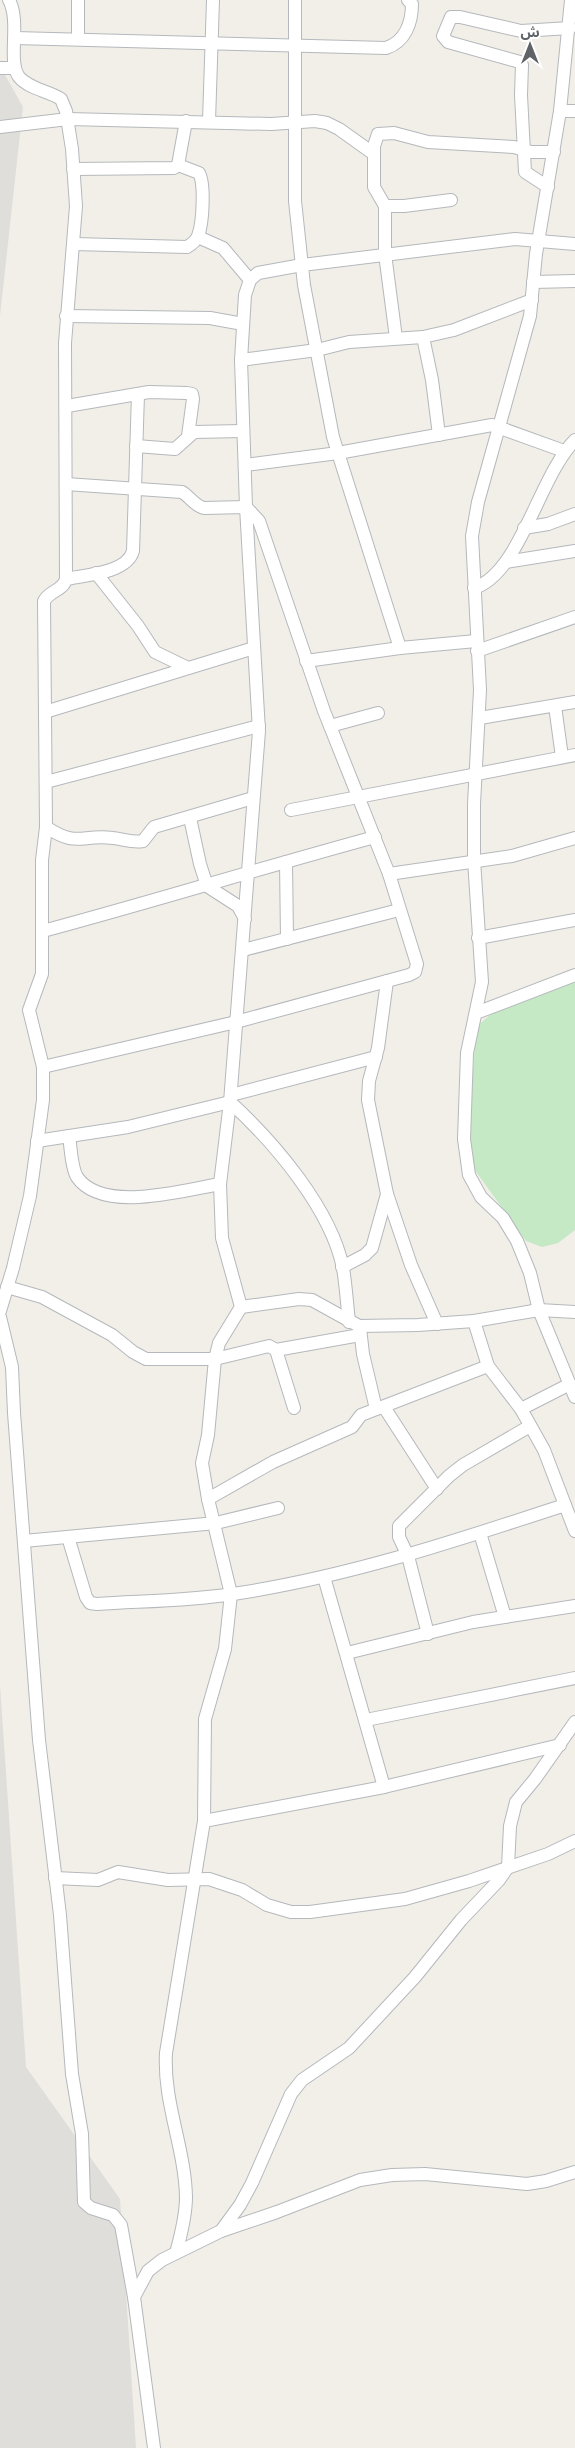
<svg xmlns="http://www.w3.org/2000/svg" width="575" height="2448" font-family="'PT Sans','Noto Sans Arabic',sans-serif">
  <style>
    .industrial { fill: #e0deda }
    .green { fill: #c5e8c5 }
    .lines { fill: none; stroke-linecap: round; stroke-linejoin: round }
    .minor-casing { stroke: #b5b8bc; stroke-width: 14 }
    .minor { stroke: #fff; stroke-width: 12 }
  </style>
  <rect width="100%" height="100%" fill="#f1efe8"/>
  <g class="industrial">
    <path d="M0,66L23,107L0,316Z"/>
    <path d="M0,1685L26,2067L120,2199L136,2448H0Z"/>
  </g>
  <path class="green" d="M575,980V1230L558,1243L542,1247L526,1241L474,1169L468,1148L476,1028C499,1001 543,992 575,980Z"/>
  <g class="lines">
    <g class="minor-casing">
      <g id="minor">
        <path d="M295,0V201L304,285L333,437L400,648"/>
        <path d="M571,0L560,111L536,254L530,316L478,502L472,536L480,690L474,804V860L482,982L467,1053L464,1139L469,1175L481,1197L503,1218L517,1241L530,1273L539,1310L575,1397"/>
        <path d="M15,38L386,48C405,42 412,23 412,4L408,0"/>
        <path d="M78,39V0"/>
        <path d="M0,68H15"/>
        <path d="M560,111H575"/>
        <path d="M209,121L213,0"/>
        <path d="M0,127L68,119L271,124L315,121L327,123L339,129L374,154"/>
        <path d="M73,169L174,168L178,165L186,121"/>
        <path d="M548,187L525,172L521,95L522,65L520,62L448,42L443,36L451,17H460L521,31L570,28"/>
        <path d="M385,206H404L451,200"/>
        <path d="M198,237L223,248L250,280"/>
        <path d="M74,244L187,247C192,244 196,241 198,236C203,223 205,184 199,173L178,165"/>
        <path d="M533,282L575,281"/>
        <path d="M66,316L210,318L243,324"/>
        <path d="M423,337L432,380L439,435"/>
        <path d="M396,338L385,254V206L374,187V146L378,134L394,133L428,142L514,147L531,152H554"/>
        <path d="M241,360L317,350L349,342L423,337L454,330L532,300"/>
        <path d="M67,406L149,392L187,393L192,394L193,399L188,436"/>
        <path d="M136,446L175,449L194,432L243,431"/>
        <path d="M245,465L338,453L492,425L564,451"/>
        <path d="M524,528L548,524L575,514"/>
        <path d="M506,562L575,551"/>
        <path d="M96,573L138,626L155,652L188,668"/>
        <path d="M66,579C86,575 127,573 133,551L138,394"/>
        <path d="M474,588C520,574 539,476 575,440"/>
        <path d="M477,651L575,617"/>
        <path d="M306,661L400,648L476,641"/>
        <path d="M555,706L562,757"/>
        <path d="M45,712L254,648"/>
        <path d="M480,718L575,702"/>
        <path d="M330,726L378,713"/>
        <path d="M46,782L259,726"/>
        <path d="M291,810L575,755"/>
        <path d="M190,818L200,864L207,886L238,906L245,919"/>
        <path d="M46,827C78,848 80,834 113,838C124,839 132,843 143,841L154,827L253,798"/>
        <path d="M286,862L287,939"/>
        <path d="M389,874L512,856L575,838"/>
        <path d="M43,931C155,901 264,867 375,837"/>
        <path d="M478,938L575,920"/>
        <path d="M243,950L399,910"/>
        <path d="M476,1013L575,975"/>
        <path d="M43,1067L236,1022L409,975L415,972L417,964L389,874L324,711L259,521L246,507L204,508C195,506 190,497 182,492L66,484"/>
        <path d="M231,1095L376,1057"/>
        <path d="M69,1136C71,1148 71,1167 77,1177C102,1214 185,1190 220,1184"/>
        <path d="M37,1141L128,1127L230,1102C274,1142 331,1209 343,1268C346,1286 347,1304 349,1322"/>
        <path d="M387,1194L411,1265L437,1324"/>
        <path d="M342,1267L365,1255L372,1248L387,1194L368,1100L369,1081L378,1048L387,981"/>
        <path d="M7,1287L42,1297L112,1335L133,1352L146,1359H215L269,1346L276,1350L294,1408"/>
        <path d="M241,1307L299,1299L312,1300L359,1326L418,1325L474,1321L539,1310L575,1312"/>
        <path d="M0,1311L13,1268L30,1196L43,1100V1067L29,1010L42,974V860L46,827L44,601C50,590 63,591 66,579L65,343L76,206L72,149L66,111L61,99C49,91 29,89 19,77C7,61 21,22 9,0"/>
        <path d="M0,1317L12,1367L14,1413L39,1740L60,1915L72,2074L82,2134L84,2202L91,2208L113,2215L121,2225L134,2297L154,2448"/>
        <path d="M474,1321L488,1366L521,1409L544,1450L575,1531"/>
        <path d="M360,1328L363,1354L376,1409"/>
        <path d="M276,1350L360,1335"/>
        <path d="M384,1407L437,1489"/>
        <path d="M521,1409L570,1384"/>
        <path d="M208,1499L273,1462L352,1427L361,1415L488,1366"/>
        <path d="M480,1533L505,1617"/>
        <path d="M68,1537L86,1597L90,1603L97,1604C142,1601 188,1601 233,1594C347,1577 455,1541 565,1505"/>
        <path d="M24,1541L216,1523L278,1508"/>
        <path d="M324,1577L384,1787"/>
        <path d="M428,1634L408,1556L399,1537V1526L449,1476L463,1465L530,1426"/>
        <path d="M347,1653L473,1622L575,1606"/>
        <path d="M366,1720L575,1678"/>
        <path d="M204,1821L384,1787L560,1745"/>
        <path d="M55,1878L98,1880L118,1872L168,1880L209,1879L242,1890L267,1905L291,1912H310L405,1899L469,1881L548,1854L575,1841"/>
        <path d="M221,2231L240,2205L252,2183L291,2094L302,2080L349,2048L415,1977L461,1920L499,1880L508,1867L510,1826L516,1802L535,1779L575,1722"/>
        <path d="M176,2253C181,2235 186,2216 186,2197C185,2148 163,2102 166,2053L204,1821L205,1719L225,1649L231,1594L208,1499L202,1463L208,1435L215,1359L219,1343L241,1307L222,1238L220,1184L230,1102L259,731L246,507L241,360L245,295L250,280L258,273L302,265L515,239L575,244"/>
        <path d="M134,2297L148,2271L162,2260L221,2231L277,2212L360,2180L392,2175L425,2174L527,2184L546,2181L575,2172"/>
      </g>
    </g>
    <use href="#minor" class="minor"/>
  </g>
  <g transform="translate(530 45)" stroke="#ffffff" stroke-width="4" paint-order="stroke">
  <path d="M0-4L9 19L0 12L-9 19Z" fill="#5f6368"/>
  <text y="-8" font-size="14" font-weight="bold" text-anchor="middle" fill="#5f6368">ش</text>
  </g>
</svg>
